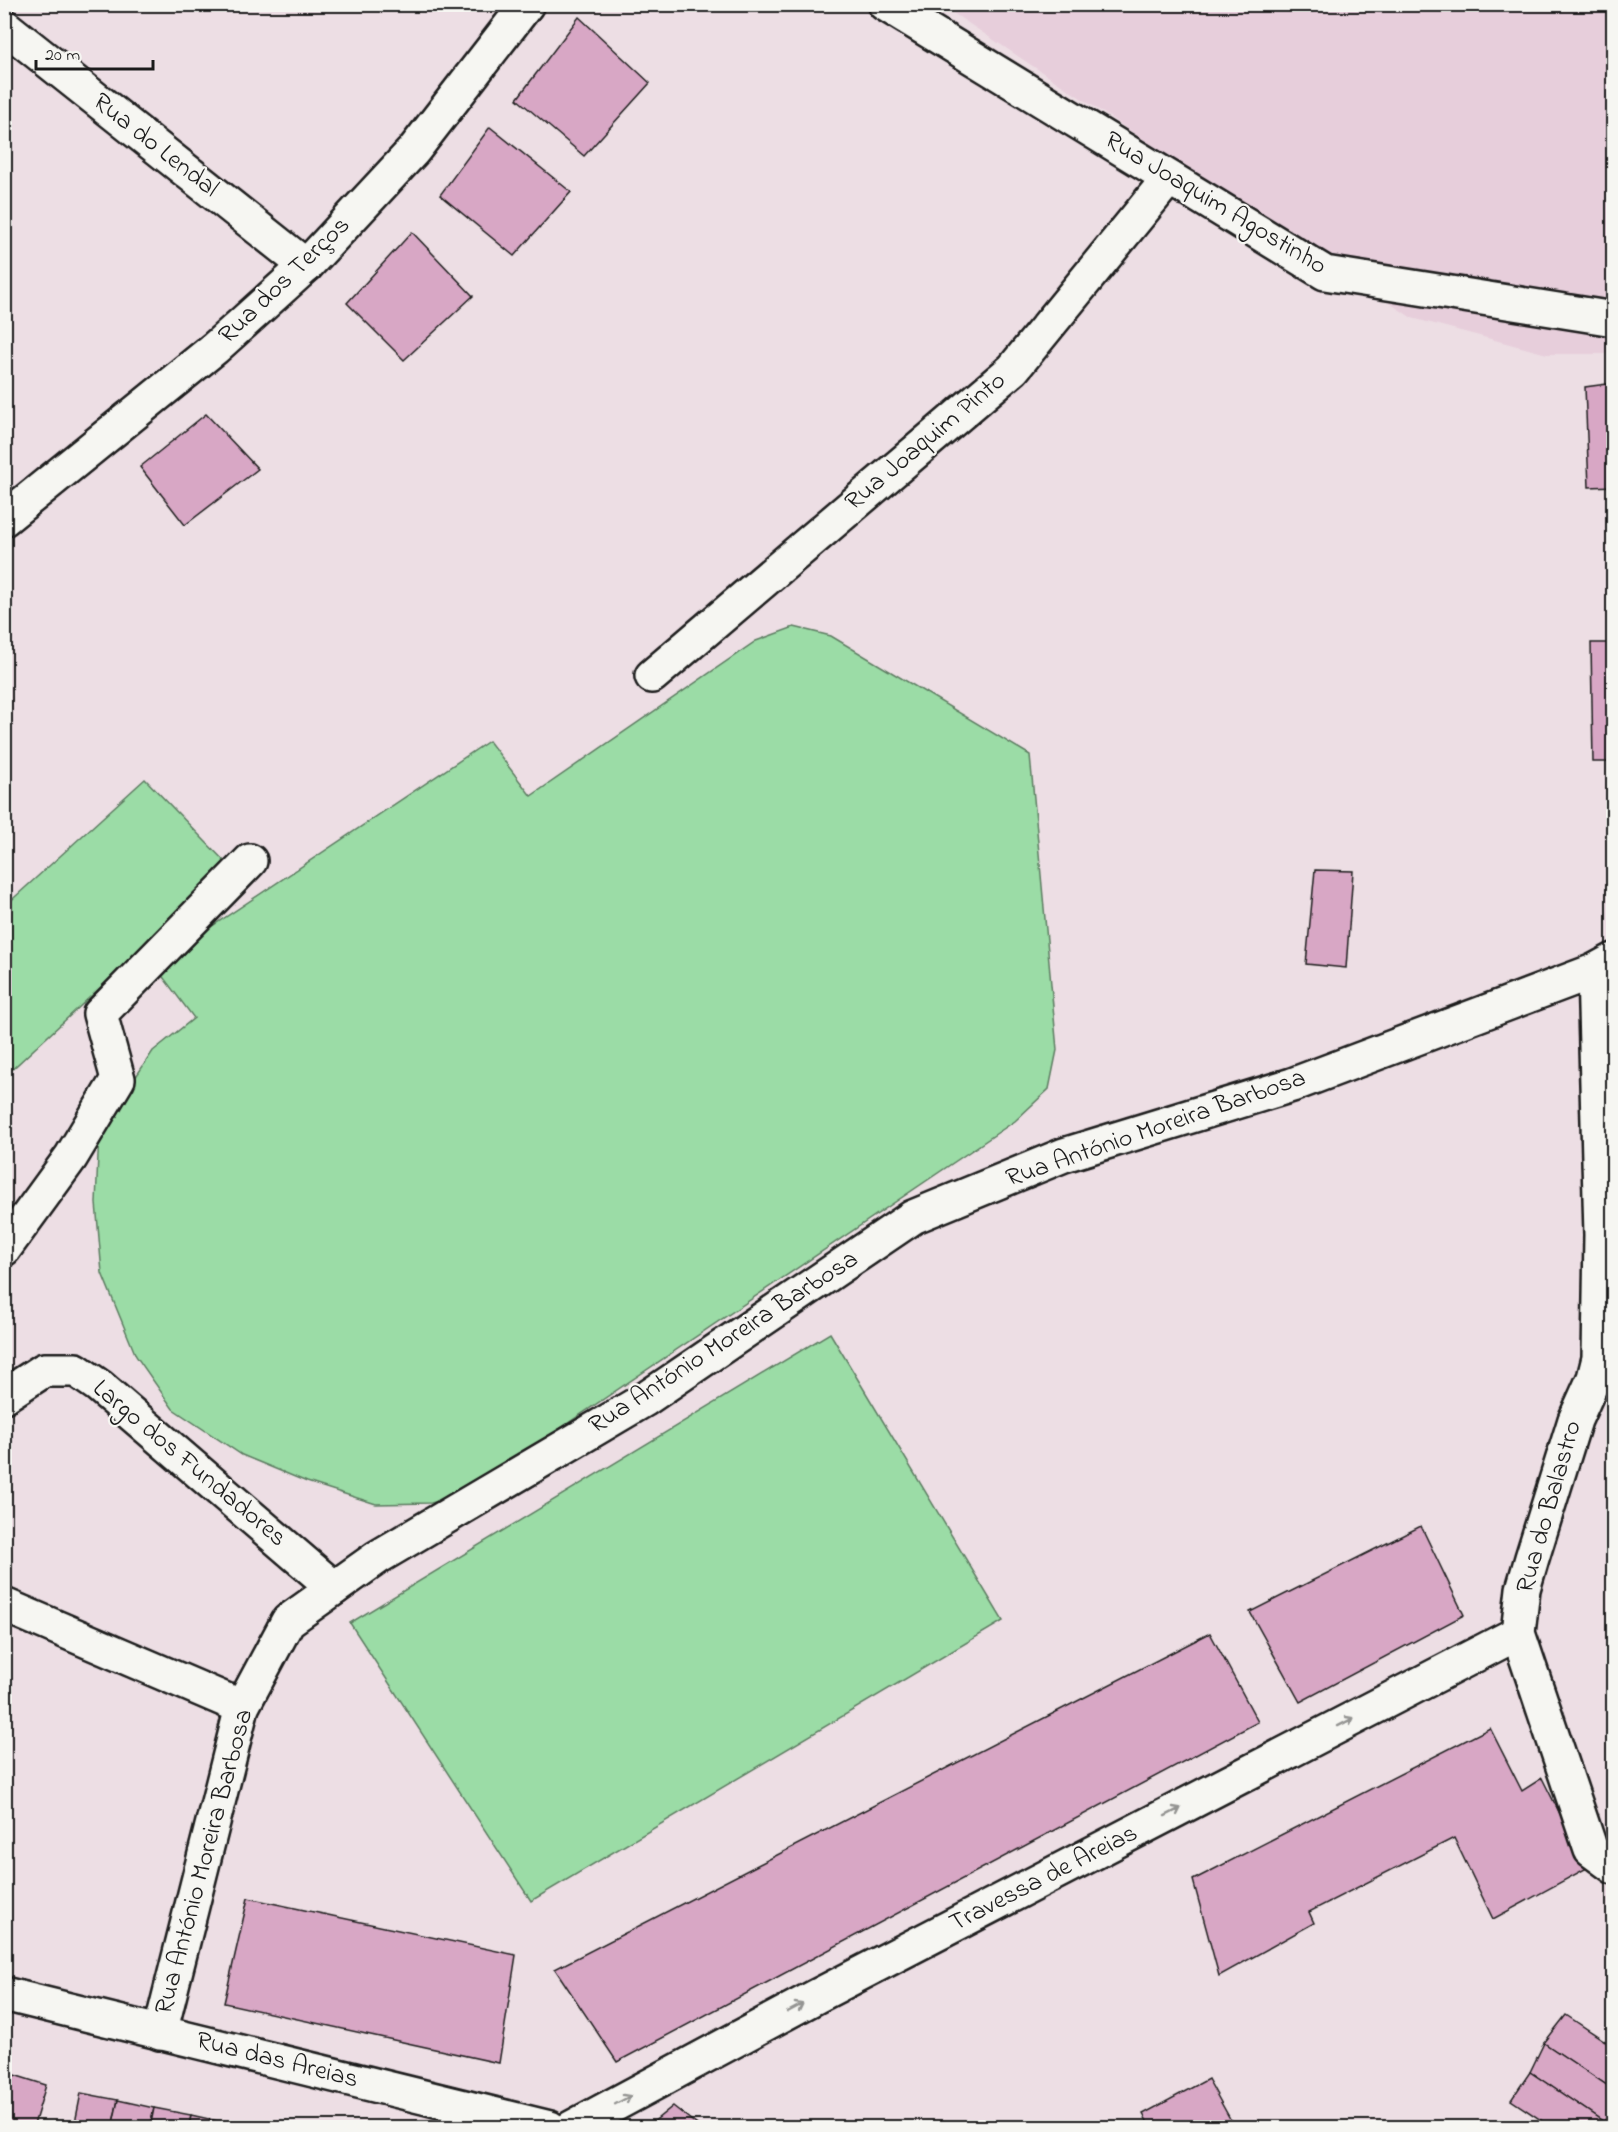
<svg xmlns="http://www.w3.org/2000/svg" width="1618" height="2132" font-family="'Indie Flower',sans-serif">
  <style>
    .built { fill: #e7cedb }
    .park { fill: #9bdca6; stroke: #5c7c61; stroke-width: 1.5 }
    .building { fill: #d8a7c5; stroke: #1c1c1c; stroke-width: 1.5 }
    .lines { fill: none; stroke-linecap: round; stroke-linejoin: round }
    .minor-casing { stroke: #1c1c1c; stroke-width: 38 }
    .minor { stroke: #f6f6f2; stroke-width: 33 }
    .oneway { stroke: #949492 }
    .labels { text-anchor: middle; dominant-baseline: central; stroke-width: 4.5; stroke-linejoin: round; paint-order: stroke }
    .street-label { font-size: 26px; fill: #1c1c1c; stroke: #f6f6f2 }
  </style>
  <rect width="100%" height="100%" fill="#eddee4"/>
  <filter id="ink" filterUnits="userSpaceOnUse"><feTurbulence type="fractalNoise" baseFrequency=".0167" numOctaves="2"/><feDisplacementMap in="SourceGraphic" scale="12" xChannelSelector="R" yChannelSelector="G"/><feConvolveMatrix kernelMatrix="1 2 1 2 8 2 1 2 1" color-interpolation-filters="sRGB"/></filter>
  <g filter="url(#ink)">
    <path class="built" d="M941,5H1613V354H1547L1412,318Z"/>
    <g class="park">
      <path d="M794,627L831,636L1030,755L1057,1050L1049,1089L1015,1121L463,1494L431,1503L376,1504L307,1482L242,1455L173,1409L136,1356L102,1273L96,1203L99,1132L153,1051L194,1018L154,965L489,741L531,796L756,641Z"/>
      <path d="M145,779L230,867L5,1076V906Z"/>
      <path d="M830,1333L1003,1621L531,1901L350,1623Z"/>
    </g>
    <g class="building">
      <path d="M579,17L650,83L584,156L517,99Z"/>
      <path d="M490,127L571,192L514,256L440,195Z"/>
      <path d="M412,232L473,296L404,360L347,303Z"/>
      <path d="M1614,383V486L1589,487L1585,387Z"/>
      <path d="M206,414L258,469L185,525L140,467Z"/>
      <path d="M1591,643H1614V762H1593Z"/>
      <path d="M1315,870L1353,871L1346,968L1306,964Z"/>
      <path d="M1421,1526L1464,1615L1300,1702L1250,1612Z"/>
      <path d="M1210,1633L1258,1722L617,2062L555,1969Z"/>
      <path d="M1490,1728L1522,1791L1542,1778L1587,1868L1493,1919L1454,1838L1309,1912L1314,1923L1219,1976L1193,1880Z"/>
      <path d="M248,1898L516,1955L499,2063L224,2003Z"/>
      <path d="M1566,2015L1614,2047V2090L1544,2043Z"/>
      <path d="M1544,2043L1614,2090V2106L1604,2122L1530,2072Z"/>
      <path d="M4,2072L11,2074L4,2094Z"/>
      <path d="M1530,2072L1604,2122L1600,2128H1553L1511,2100Z"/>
      <path d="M11,2074L46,2085L33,2128H4V2094Z"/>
      <path d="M1208,2079L1234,2126L1151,2128L1143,2114Z"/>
      <path d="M81,2093L118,2100L112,2128H74Z"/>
      <path d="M118,2100L154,2108L150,2128H112Z"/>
      <path d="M673,2106L701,2128H646Z"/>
      <path d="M154,2108L191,2115L189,2128H150Z"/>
      <path d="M191,2115L227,2123L226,2128H189Z"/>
      <path d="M227,2123L250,2128H226Z"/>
    </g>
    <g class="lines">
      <g class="minor-casing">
        <g id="minor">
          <path d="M885,4L1325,273L1614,319"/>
          <path d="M4,26L306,266"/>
          <path d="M4,519L215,348L306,266L414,150L527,4"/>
          <path d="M652,676L1013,369L1169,178"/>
          <path d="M1594,971L1601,1235L1599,1358L1594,1378L1575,1420L1532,1558L1523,1589L1518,1633L1591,1850L1614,1867"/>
          <path d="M4,1249L71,1157L118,1079L100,1014L250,861"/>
          <path d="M4,1396L44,1370H76L99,1386L334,1588"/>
          <path d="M4,1605L242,1707"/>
          <path d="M4,1994L550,2128"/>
          <path d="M160,2033L242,1707L288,1621L378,1557L644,1400L913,1217L1064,1155L1292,1085L1594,971L1614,960"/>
          <path d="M571,2128L817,1996L1518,1633"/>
        </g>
      </g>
      <use href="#minor" class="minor"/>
    </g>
    <defs><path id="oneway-shaft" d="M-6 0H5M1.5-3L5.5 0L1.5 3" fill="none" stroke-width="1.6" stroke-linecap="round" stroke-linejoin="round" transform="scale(1.5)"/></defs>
    <g class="oneway">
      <use href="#oneway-shaft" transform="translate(1346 1722) rotate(-27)"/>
      <use href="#oneway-shaft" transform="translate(1173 1812) rotate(-27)"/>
      <use href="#oneway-shaft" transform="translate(795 2008) rotate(-28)"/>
      <use href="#oneway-shaft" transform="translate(623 2100) rotate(-28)"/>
    </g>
  </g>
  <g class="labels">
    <g class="street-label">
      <text transform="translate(155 146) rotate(38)">Rua do Lendal</text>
      <text transform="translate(1215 204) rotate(31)">Rua Joaquim Agostinho</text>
      <text transform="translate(285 281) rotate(-44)">Rua dos Terços</text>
      <text transform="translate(926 442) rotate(-40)">Rua Joaquim Pinto</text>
      <text transform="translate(1156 1129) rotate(-19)">Rua António Moreira Barbosa</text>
      <text transform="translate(724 1343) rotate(-33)">Rua António Moreira Barbosa</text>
      <text transform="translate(189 1464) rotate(40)">Largo dos Fundadores</text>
      <text transform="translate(1550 1507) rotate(-74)">Rua do Balastro</text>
      <text transform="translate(205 1862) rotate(-75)">Rua António Moreira Barbosa</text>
      <text transform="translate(1044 1879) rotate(-27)">Travessa de Areias</text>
      <text transform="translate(277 2061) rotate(14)">Rua das Areias</text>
    </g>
  </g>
  <rect width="1618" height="2132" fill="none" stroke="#f6f6f2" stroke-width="24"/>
  <rect x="12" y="12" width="1594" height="2108" fill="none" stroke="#1c1c1c" stroke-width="2" filter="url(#ink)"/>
  <path d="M36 60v9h117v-9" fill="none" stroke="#1c1c1c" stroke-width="3"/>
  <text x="45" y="60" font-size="18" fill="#1c1c1c" stroke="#f6f6f2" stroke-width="4.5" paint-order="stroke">20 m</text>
</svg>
